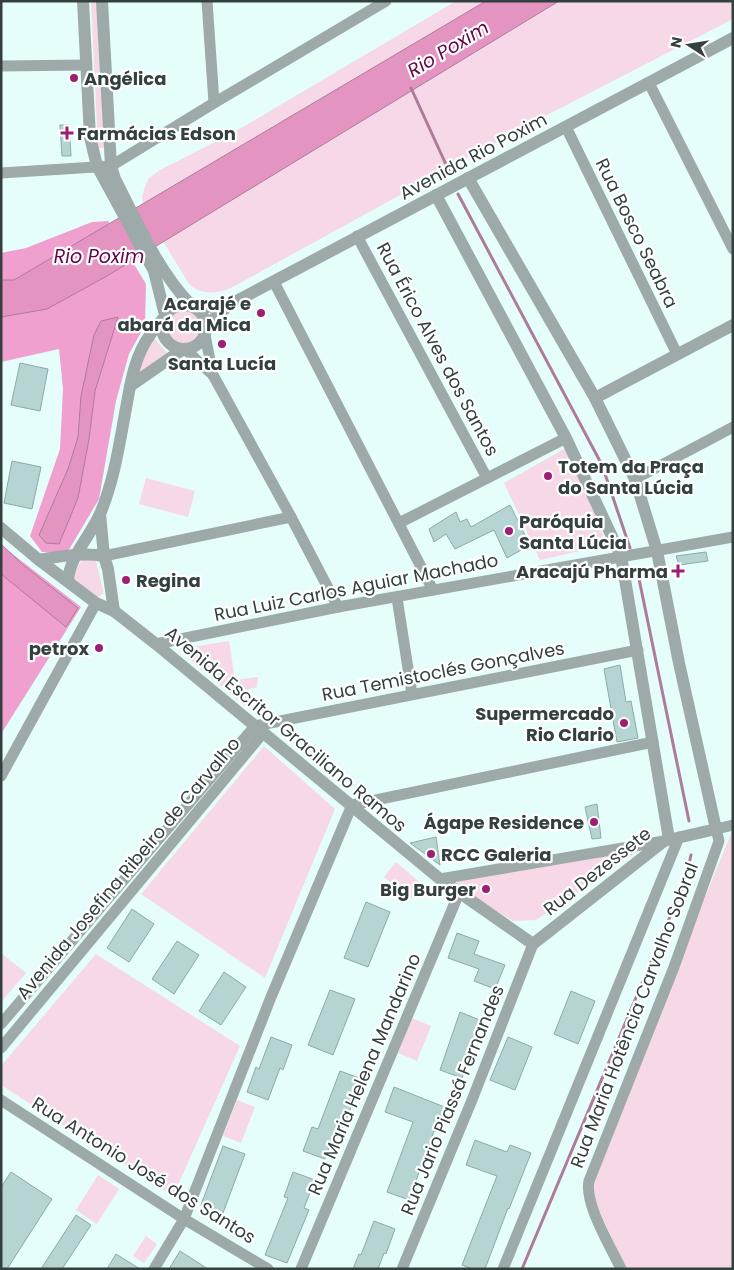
<svg xmlns="http://www.w3.org/2000/svg" width="734" height="1270" font-family="Poppins,sans-serif">
  <style>
    .green { fill: #f6d8e8 }
    .forest { fill: #f0a0ce }
    .water { fill: #e394c1; stroke: #ae7b9a }
    .lines { fill: none; stroke-linecap: round; stroke-linejoin: round }
    .stream { stroke: #ae7b9a; stroke-width: 3 }
    .building { fill: #b6d5d2; stroke: #8caaa7 }
    .minor { stroke: #9daaa9; stroke-width: 11 }
    .tertiary { stroke: #9daaa9; stroke-width: 12 }
    .poi-dot { fill: #9d1f74; stroke: #fff; stroke-width: 2 }
    .labels { text-anchor: middle; dominant-baseline: central; stroke-width: 4.5; stroke-linejoin: round; paint-order: stroke }
    .poi-label { font-size: 18px; font-weight: bold; fill: #33403f; stroke: #fff; text-anchor: start }
    .street-label { font-size: 18px; fill: #33403f; stroke: #fff }
    .water-label { font-size: 19px; font-style: italic; fill: #660649; stroke: #fff }
  </style>
  <rect width="100%" height="100%" fill="#e5fefc"/>
  <g class="green">
    <path d="M91,1H98L105,148H98Z"/>
    <path d="M456,1H733V19L524,127L231,288C217,294 200,295 189,284L144,210L142,197L145,186L149,178L160,170L231,134Z"/>
    <circle cx="184" cy="327" r="19"/>
    <path d="M154,338L168,354L138,377L137,368Z"/>
    <path d="M564,449C581,480 595,511 606,545L540,560L504,483Z"/>
    <path d="M146,478L195,491L188,517L139,504Z"/>
    <path d="M91,557L96,561L103,590V594L98,597L74,579C77,567 78,561 91,557Z"/>
    <path d="M229,641L235,680L258,677L257,687L247,690L249,709L187,658L192,647Z"/>
    <path d="M264,746L335,809L265,978L141,894Z"/>
    <path d="M733,833V1269H626L587,1184L731,834Z"/>
    <path d="M646,846L536,920L513,921L457,886V880Z"/>
    <path d="M396,862L423,885L410,899L384,877Z"/>
    <path d="M1,953L26,973L1,1002Z"/>
    <path d="M96,954L240,1046L173,1196L1,1085V1066Z"/>
    <path d="M412,1018L431,1026L417,1061L398,1053Z"/>
    <path d="M237,1100L255,1107L241,1143L223,1136Z"/>
    <path d="M98,1175L119,1189L97,1224L76,1210Z"/>
    <path d="M146,1236L157,1244L144,1263L133,1256Z"/>
  </g>
  <g class="forest">
    <path d="M108,221L146,284L145,325L129,354L116,401L99,499L67,553L42,552L30,536L60,449L63,389L59,349L1,362V253L26,248L92,222Z"/>
    <path d="M1,545L81,607L1,734Z"/>
  </g>
  <g class="water">
    <path d="M486,1H559L107,276L47,309L1,317V280H14Z"/>
    <path d="M118,317L95,391L89,439L78,498L59,544L46,543L39,535L68,469L78,437L81,396L94,335L101,321Z"/>
    <path d="M1,544L22,564L78,608L66,627L1,574Z"/>
  </g>
  <g class="lines">
    <g class="stream">
      <path d="M411,88L449,171"/>
      <path d="M458,194L602,465L630,548"/>
      <path d="M638,574L689,821"/>
      <path d="M522,1269L685,881L691,855"/>
    </g>
  </g>
  <g class="building">
    <path d="M60,125H69L71,156H62Z"/>
    <path d="M20,363L48,369L40,411L11,405Z"/>
    <path d="M12,461L41,467L32,509L4,503Z"/>
    <path d="M510,505L530,545L507,558L494,530L455,549L446,534L434,542L429,529L456,512L460,522L467,519L471,527Z"/>
    <path d="M706,552L708,561L679,565L676,556Z"/>
    <path d="M620,665L626,702L631,701L638,738L617,742L604,669Z"/>
    <path d="M597,804L601,838L592,839L585,807Z"/>
    <path d="M436,837L440,865L410,843Z"/>
    <path d="M366,902L390,912L368,967L344,958Z"/>
    <path d="M132,909L154,924L129,962L107,948Z"/>
    <path d="M457,933L479,941L474,954L505,965L495,989L474,981L479,969L448,958Z"/>
    <path d="M177,941L199,955L174,994L152,979Z"/>
    <path d="M224,972L246,987L221,1025L199,1011Z"/>
    <path d="M330,990L355,999L333,1055L308,1045Z"/>
    <path d="M571,991L595,1001L578,1044L554,1034Z"/>
    <path d="M460,1012L482,1021L462,1078L440,1070Z"/>
    <path d="M271,1037L292,1045L283,1070L280,1068L268,1100L247,1092L256,1067L259,1069Z"/>
    <path d="M508,1037L532,1047L515,1090L490,1080Z"/>
    <path d="M340,1071L362,1079L341,1133L335,1131L325,1159L303,1151L312,1127L318,1129Z"/>
    <path d="M394,1087L447,1108L438,1132L434,1131L409,1200L387,1192L413,1122L385,1112Z"/>
    <path d="M475,1140L507,1152L510,1145L531,1153L509,1209L508,1208L485,1269H472L462,1265L497,1176L466,1165Z"/>
    <path d="M223,1146L245,1154L223,1213L201,1205Z"/>
    <path d="M11,1172L52,1199L7,1269H1V1187Z"/>
    <path d="M293,1172L315,1180L304,1208L309,1210L287,1263L265,1255L288,1198L284,1197Z"/>
    <path d="M76,1215L91,1225L62,1269H41Z"/>
    <path d="M374,1221L395,1229L386,1254L384,1253L378,1269H353L359,1254L361,1255Z"/>
    <path d="M180,1251L208,1269H169Z"/>
    <path d="M116,1254L140,1269H107Z"/>
  </g>
  <g class="lines">
    <g class="minor">
      <path d="M207,1L214,103"/>
      <path d="M1,66L86,65"/>
      <path d="M649,83L733,249"/>
      <path d="M566,127L677,354"/>
      <path d="M1,173L111,166L214,103L386,1"/>
      <path d="M357,236L487,478"/>
      <path d="M274,282L433,590"/>
      <path d="M205,335L213,375L291,517L338,607"/>
      <path d="M186,350L213,375"/>
      <path d="M635,479L733,427"/>
      <path d="M399,523L566,438"/>
      <path d="M104,556L291,517"/>
      <path d="M397,598L412,694"/>
      <path d="M156,644L338,607L733,537"/>
      <path d="M1,776L96,603"/>
      <path d="M440,879L664,841"/>
      <path d="M1,1024L255,726L638,650"/>
      <path d="M1,1048L263,733"/>
      <path d="M1,1100L184,1219L268,1269"/>
      <path d="M154,1269L184,1219L271,997L352,805L653,742"/>
      <path d="M301,1269L459,893"/>
      <path d="M402,1269L472,1100L533,944"/>
      <path d="M503,1269L679,837"/>
      <path d="M621,1269C611,1247 584,1204 589,1181L674,967L719,841L716,829L733,825"/>
    </g>
    <g class="tertiary">
      <path d="M83,1L90,137L97,166L154,271L165,315"/>
      <path d="M102,1L111,166L115,179C137,222 159,273 192,306"/>
      <path d="M436,195L566,438L621,556L669,839"/>
      <circle cx="184" cy="327" r="22"/>
      <path d="M195,308L229,305"/>
      <path d="M206,326L229,305L733,38"/>
      <path d="M130,386L182,350"/>
      <path d="M595,398L733,325"/>
      <path d="M100,514L104,556L108,569L114,611"/>
      <path d="M1,528L39,560L96,603L114,611L156,644L440,879L533,944L664,841L716,829L679,663L657,551L635,479L595,398L468,178"/>
      <path d="M39,560C59,556 84,552 104,556"/>
      <path d="M68,581C70,555 90,537 100,514C115,479 120,439 127,403C131,379 136,354 150,335C153,330 158,325 162,320"/>
    </g>
  </g>
  <g class="poi-dot">
    <circle cx="74" cy="78" r="5"/>
    <path d="M64.5 125.5h5v5h5v5h-5v5h-5v-5h-5v-5h5z"/>
    <circle cx="261" cy="313" r="5"/>
    <circle cx="222" cy="344" r="5"/>
    <circle cx="548" cy="476" r="5"/>
    <circle cx="509" cy="531" r="5"/>
    <path d="M675.5 563.5h5v5h5v5h-5v5h-5v-5h-5v-5h5z"/>
    <circle cx="126" cy="580" r="5"/>
    <circle cx="99" cy="648" r="5"/>
    <circle cx="624" cy="723" r="5"/>
    <circle cx="594" cy="822" r="5"/>
    <circle cx="431" cy="854" r="5"/>
    <circle cx="486" cy="889" r="5"/>
  </g>
  <g class="labels">
    <g class="poi-label">
      <text x="84" y="78">Angélica</text>
      <text x="77" y="133">Farmácias Edson</text>
      <text x="251" y="303" text-anchor="end">Acarajé e<tspan x="251" dy="21">abará da Mica</tspan></text>
      <text x="222" y="363" text-anchor="middle">Santa Lucía</text>
      <text x="558" y="466">Totem da Praça<tspan x="558" dy="21">do Santa Lúcia</tspan></text>
      <text x="519" y="521">Paróquia<tspan x="519" dy="21">Santa Lúcia</tspan></text>
      <text x="668" y="571" text-anchor="end">Aracajú Pharma</text>
      <text x="136" y="580">Regina</text>
      <text x="89" y="648" text-anchor="end">petrox</text>
      <text x="614" y="713" text-anchor="end">Supermercado<tspan x="614" dy="21">Rio Clario</tspan></text>
      <text x="584" y="822" text-anchor="end">Ágape Residence</text>
      <text x="441" y="854">RCC Galeria</text>
      <text x="476" y="889" text-anchor="end">Big Burger</text>
    </g>
    <g class="street-label">
      <text transform="translate(473 156) rotate(-28)">Avenida Rio Poxim</text>
      <text transform="translate(637 233) rotate(64)">Rua Bosco Seabra</text>
      <text transform="translate(438 349) rotate(62)">Rua Érico Alves dos Santos</text>
      <text transform="translate(356 587) rotate(-11)">Rua Luiz Carlos Aguiar Machado</text>
      <text transform="translate(443 671) rotate(-11)">Rua Temistoclés Gonçalves</text>
      <text transform="translate(286 729) rotate(40)">Avenida Escritor Graciliano Ramos</text>
      <text transform="translate(128 868) rotate(-50)">Avenida Josefina Ribeiro de Carvalho</text>
      <text transform="translate(597 871) rotate(-38)">Rua Dezessete</text>
      <text transform="translate(634 1015) rotate(-69)">Rua Maria Hotência Carvalho Sobral</text>
      <text transform="translate(364 1074) rotate(-67)">Rua Maria Helena Mandarino</text>
      <text transform="translate(452 1100) rotate(-68)">Rua Jario Piassá Fernandes</text>
      <text transform="translate(144 1170) rotate(32)">Rua Antonio José dos Santos</text>
    </g>
    <g class="water-label">
      <text transform="translate(448 49) rotate(-31)">Rio Poxim</text>
      <text x="99" y="256">Rio Poxim</text>
    </g>
  </g>
  <rect width="734" height="1270" fill="none" stroke="#33403f" stroke-width="5"/>
  <g transform="translate(689 45) rotate(282)" stroke="#ffffff" stroke-width="4" paint-order="stroke">
  <path d="M0-4L9 19L0 12L-9 19Z" fill="#33403f"/>
  <text y="-8" font-size="14" font-weight="bold" text-anchor="middle" fill="#33403f">N</text>
  </g>
</svg>
